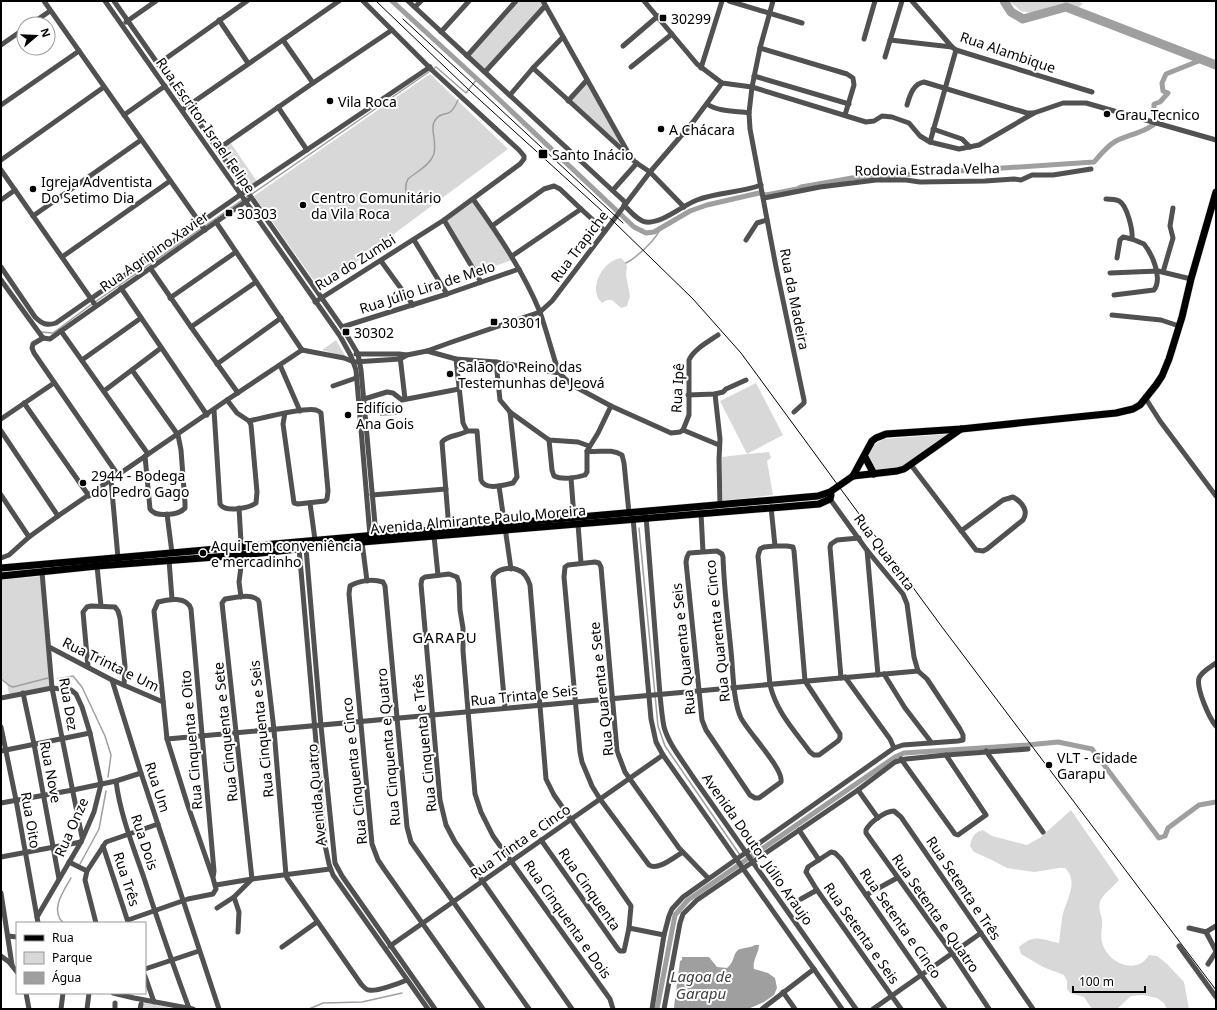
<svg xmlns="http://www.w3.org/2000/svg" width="1217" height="1010" font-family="'Noto Sans',sans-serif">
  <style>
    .green { fill: #d8d8d8 }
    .water { fill: #9f9f9f }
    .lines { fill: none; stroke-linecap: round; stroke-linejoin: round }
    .stream { stroke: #9f9f9f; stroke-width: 1.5 }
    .canal { stroke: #9f9f9f; stroke-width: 5 }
    .river { stroke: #9f9f9f; stroke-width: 9 }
    .major-casing { stroke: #dbdbdb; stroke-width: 8 }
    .minor { stroke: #515151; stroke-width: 5 }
    .major { stroke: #000; stroke-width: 7 }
    .tram { stroke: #000; stroke-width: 1 }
    .poi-dot { fill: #000; stroke: #fff; stroke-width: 1.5 }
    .labels { text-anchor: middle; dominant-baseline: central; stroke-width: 4; stroke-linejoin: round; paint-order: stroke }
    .poi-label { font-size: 14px; fill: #000; stroke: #fff; text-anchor: start }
    .street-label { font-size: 14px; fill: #000; stroke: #fff }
    .neighbourhood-label { font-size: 15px; letter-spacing: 1px; fill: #000; stroke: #fff }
    .water-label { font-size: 15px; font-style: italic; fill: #404040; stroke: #fff }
  </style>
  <rect width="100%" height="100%" fill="#fff"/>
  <g class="green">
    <path d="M518,1H543L547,9L487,72L468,56Z"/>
    <path d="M1009,1H1079L1083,4L1079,7L1063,3L1031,13L1021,11Z"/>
    <path d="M430,74L508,149L320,289L254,196Z"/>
    <path d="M587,82L623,146L569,101Z"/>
    <path d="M230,142L258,183L246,192L218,150Z"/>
    <path d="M472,201L512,260L473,274L442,221Z"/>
    <path d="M621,258L626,263L627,266L626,275L630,296L627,306L621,308L612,300H607L602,303C587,289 603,260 621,258Z"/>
    <path d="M336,340L346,357L322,350Z"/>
    <path d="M756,383L783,435L747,454L769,452L771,458L767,461L773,495L723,501L721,462L722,457L747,454L720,401Z"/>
    <path d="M949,434L911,465L877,472L869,461V453L873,446L883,439Z"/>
    <path d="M41,576L51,686L9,694L7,684L1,679V580Z"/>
    <path d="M1071,810L1119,880C1113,887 1103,894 1100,902C1098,909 1101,913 1102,920C1103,927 1100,935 1102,942C1107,963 1137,976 1149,955L1157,956L1166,963L1184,982L1189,1009H1167L1164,1003L1157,998L1143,995L1131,996L1117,1009H1092L1084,997L1070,993L1067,989V981L1064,975L1043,967L1021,954L1019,947C1035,933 1041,940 1059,943C1060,935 1061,926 1062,918C1065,901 1080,883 1065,868H1059L1041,871L1034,872L1007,868L994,861L974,852L970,846C972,837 974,832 983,830L992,836L1027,845L1041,837Z"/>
    <path d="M143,1002L174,1009H142Z"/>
  </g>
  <g class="water">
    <path d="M397,406V415L380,416L379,407Z"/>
    <path d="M755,945H759C759,953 752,960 754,969L768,973L775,978L777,988L774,995L764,1002L748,1009H674V1007L680,961L682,960V957H709L717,967L727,968C735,961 732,957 737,951C740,947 749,949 755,945Z"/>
  </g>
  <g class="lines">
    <g class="stream">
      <path d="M252,194L436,67L466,93L477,79"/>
      <path d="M421,203L412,204L410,203C407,195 403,188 408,179C416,172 429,166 433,156C439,144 428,128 436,119C444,109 449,121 458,100"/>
      <path d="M626,263C636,258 658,238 661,227"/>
      <path d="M95,302L248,196"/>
      <path d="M41,332L53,333L92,304"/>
      <path d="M639,528L658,726L665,746L740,855"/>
      <path d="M1,679L10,686L13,687L48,678"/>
      <path d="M58,679L73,676L82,687L105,736L111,755L108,777"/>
      <path d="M80,864L99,829L106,791"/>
      <path d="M63,923C50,909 63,892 71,878"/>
      <path d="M309,1009L323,1003L362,1002L402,993"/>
    </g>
    <g class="canal">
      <path d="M392,1L489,90L634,227L646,233L654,232L690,211L707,205L759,193L766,195L797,189L801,187L852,178L1094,162C1101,154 1107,146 1116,141C1130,134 1151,131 1160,118L1154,114V104L1160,102L1168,93L1163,91L1162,83L1166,74L1201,60"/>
      <path d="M657,1009L675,915L688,900L895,757L904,753L1027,745L1058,742L1092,749L1159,838L1165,836L1168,828L1199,805L1216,802"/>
    </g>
    <path class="river" d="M1004,1L1011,12L1023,19L1066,7L1216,65"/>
    <g class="major-casing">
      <g id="major">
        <path d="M865,457L874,474"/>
        <path d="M853,476L872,441L876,438L886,434L961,429L1116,413L1133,409L1140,405L1156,385L1162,376L1169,359L1182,317L1191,279L1216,192"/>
        <path d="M1,568L818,496L830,492L853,476L897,471L904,469L961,429"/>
        <path d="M1,576L97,566L242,555L362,542L819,504L830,499L831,495L830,492"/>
      </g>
    </g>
    <g class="minor">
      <path d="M44,1L205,230"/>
      <path d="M105,1L340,336L351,356L356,370L370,536"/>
      <path d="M114,1L342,327L358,354L361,370L376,535"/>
      <path d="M408,1L626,203"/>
      <path d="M543,1L630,156L635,162L650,172L684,207"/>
      <path d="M644,1L697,64L722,83L752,87L866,122L874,121L882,116L892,117L909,123L920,136L930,142L959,149L979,145L1034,113"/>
      <path d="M729,1L802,23"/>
      <path d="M773,1L760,48L752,87L749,113L750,129L776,267L804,400V403L794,412"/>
      <path d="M912,1L952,47L956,50L1092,92"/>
      <path d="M415,7L421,1"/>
      <path d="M219,20L248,63"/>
      <path d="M126,22L156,1"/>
      <path d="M31,24L50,11"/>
      <path d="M441,32L469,1"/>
      <path d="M864,39L875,1"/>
      <path d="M283,40L313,83"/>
      <path d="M890,40L952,47"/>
      <path d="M1,45L24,29"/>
      <path d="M623,46L658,16"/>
      <path d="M760,48L847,74L853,78L854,85L845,115"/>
      <path d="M467,56L516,1"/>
      <path d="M885,57L902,1"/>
      <path d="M158,64L247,1"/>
      <path d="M631,67L672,34"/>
      <path d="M533,68L626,153"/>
      <path d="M701,68L722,1"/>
      <path d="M485,72L545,6"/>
      <path d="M754,76L849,104"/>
      <path d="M510,95L533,68L563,37"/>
      <path d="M568,101L587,80"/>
      <path d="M707,104C719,112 735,111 749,113"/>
      <path d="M1,105L79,51"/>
      <path d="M907,105C910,95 913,84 924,82L1027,113H1034L1063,103H1086L1216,140"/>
      <path d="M278,107L307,150"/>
      <path d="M182,110L339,1"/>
      <path d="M124,115L165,86"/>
      <path d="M933,129L962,139L970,147"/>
      <path d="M930,142L956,50"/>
      <path d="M218,149L313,83L392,30"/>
      <path d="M1,160L104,87"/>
      <path d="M1,170L96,306"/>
      <path d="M613,190L637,163"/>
      <path d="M764,198L820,187L876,180H906L920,182L985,181L1014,179L1021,180L1032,175H1053L1091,169"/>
      <path d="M473,199C498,234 523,271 540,312C547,332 552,353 559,373"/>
      <path d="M1106,199C1110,199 1115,199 1119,201C1127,205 1133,230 1132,239"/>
      <path d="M1,200L15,190"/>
      <path d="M624,205C630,211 638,221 646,222C662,224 683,205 697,200C718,192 740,193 761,185"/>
      <path d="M33,216L141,140"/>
      <path d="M444,220L481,282"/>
      <path d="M216,222L302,350"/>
      <path d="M492,226L544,189L554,186L560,189L581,209L605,231"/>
      <path d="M414,240L447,294"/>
      <path d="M746,240L757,223L767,220"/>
      <path d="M512,256L581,209"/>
      <path d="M62,257L170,181"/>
      <path d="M381,261L413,305"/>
      <path d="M1,267L35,317C42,324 47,326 56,323L240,195L430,67"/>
      <path d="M151,269L191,327L238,393"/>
      <path d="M1163,272L1173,238L1170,226L1173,208"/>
      <path d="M1110,273L1158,271L1191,279"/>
      <path d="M1,280L43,338"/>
      <path d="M121,288L207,415"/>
      <path d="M1114,295L1154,290C1163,278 1152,254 1144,244L1132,239L1123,237L1120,240L1117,258"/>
      <path d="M170,298L236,252"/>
      <path d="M315,302L444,220L520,164L524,159V156L519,150L433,71L363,1"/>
      <path d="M1112,315L1161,320L1179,326"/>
      <path d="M191,327L256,282"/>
      <path d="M342,327L447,294L519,269"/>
      <path d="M61,331L148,454"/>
      <path d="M43,338L50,339L61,331L216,222L248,200"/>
      <path d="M43,338L33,344L32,348L34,353L118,475"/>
      <path d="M302,350L344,358L354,362L400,359L407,355L427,351L449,343L540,312L552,301L650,172L693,122L722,83"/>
      <path d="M427,351L456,359L496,362L559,373L572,385L611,406L671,433L680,432L683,430"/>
      <path d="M356,354H399L407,355"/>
      <path d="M400,356L405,399"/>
      <path d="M456,359L463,423L467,431H477L481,480C485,491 504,485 513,483L517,477L510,412L500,400L496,362"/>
      <path d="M82,360L141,318"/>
      <path d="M217,364L281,318"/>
      <path d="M280,365L300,411"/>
      <path d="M132,370L178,435L181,450L185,503V508C179,515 156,518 150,509L145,456"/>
      <path d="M333,386L356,378"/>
      <path d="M104,391L161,348"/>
      <path d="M715,394L720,439L719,460L720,505"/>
      <path d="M688,395L715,394L723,392L726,389L746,380"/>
      <path d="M364,399L387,392L393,393L402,400L459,389"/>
      <path d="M1146,399L1160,421L1216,496"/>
      <path d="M24,403L89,496"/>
      <path d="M214,410L220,504C225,513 249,508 256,503L257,492L251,425L249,421L237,413L227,400"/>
      <path d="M510,412L549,440L578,442L589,446"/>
      <path d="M1,419L54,383"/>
      <path d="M249,421C263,418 304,407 316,410C319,411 319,411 321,413L328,491L327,499L325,501L298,504L294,503L283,424L285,413"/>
      <path d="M683,430L689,415V360C694,349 708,342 718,335"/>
      <path d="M683,430L719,445"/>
      <path d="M1,431L58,516"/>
      <path d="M549,440L552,470L554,476C562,480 576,478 585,475L587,472V451L598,433L611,406"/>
      <path d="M587,451C598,453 611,448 622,455L624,463L629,513"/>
      <path d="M911,465L976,550L983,551L987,549L1023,520C1029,511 1022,502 1013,497L1003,500L961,531"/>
      <path d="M571,478L574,517"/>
      <path d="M111,480L118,558"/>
      <path d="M499,486L511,569"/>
      <path d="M1,495L29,537"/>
      <path d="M372,495L446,489"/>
      <path d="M830,499L866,549L903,594L907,604L914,657L918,671"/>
      <path d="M310,503L315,540"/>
      <path d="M771,507L775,546H787L793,547L794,551L805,681L840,734V738L838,741L819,755H814L810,752C794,730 777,713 770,685L758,556L760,549L764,547L775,546"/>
      <path d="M239,508L242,559L239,582L241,597"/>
      <path d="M701,513L703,552L717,551L722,554L723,557C724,588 728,620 731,651C733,669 733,702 741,718C748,732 784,769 781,782L759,798H755L750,795L706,730L702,720L686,562L687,557L689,553L703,552"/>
      <path d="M167,514L172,553"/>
      <path d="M646,516L660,695C661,705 662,717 664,727C669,745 683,761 693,777L856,1009"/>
      <path d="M633,518L651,719L656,742L663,755L842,1009"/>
      <path d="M578,524L581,563"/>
      <path d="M449,529L442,442C447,435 460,436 467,431"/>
      <path d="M434,536L438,575"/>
      <path d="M362,542L367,581"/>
      <path d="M299,548L325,845L329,864L333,875L428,1009"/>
      <path d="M306,548L321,726L335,863L342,876L435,1009"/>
      <path d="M867,550L878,675"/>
      <path d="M1,558L9,555L29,537L58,516L227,400L302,350"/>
      <path d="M169,560L172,599"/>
      <path d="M97,566L101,606"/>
      <path d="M42,572L52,688L82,837"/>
      <path d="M49,647L112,680L163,702"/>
      <path d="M1216,663C1211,667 1202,671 1199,678C1196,688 1209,718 1216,726"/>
      <path d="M88,667L83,612L87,607L91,606L115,607L118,611L120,618L125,666L124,685"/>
      <path d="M884,674L905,708L931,742"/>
      <path d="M845,677L890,739L894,748"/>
      <path d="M841,678L830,547L831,544L837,540L859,538"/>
      <path d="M112,680L141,773L219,1009"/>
      <path d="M23,693L34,744L59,879"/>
      <path d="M1,698L52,688L71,690L76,694L82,707L90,733L101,784L94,812L81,842L37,917L38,923"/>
      <path d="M505,708L493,577C496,569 511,566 518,570C525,572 528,579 530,585L546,779L554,795L631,906L629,928L624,951H620L618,949L541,840"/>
      <path d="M1,727L16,800L37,917"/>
      <path d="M167,739L918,671"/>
      <path d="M1,751L90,733"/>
      <path d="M986,751L1043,832"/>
      <path d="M901,759L955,834L958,835L986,815L946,755"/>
      <path d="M116,781C120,814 133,846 144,878C158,921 173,965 189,1008"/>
      <path d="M858,790L878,818"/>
      <path d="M1,803L73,790L116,781L141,773"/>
      <path d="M799,830L819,860"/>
      <path d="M103,846L128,922"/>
      <path d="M683,852C674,857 658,871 649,865L600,799L592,786L582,762L580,752L564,577L565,567L568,565L595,562L599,563L601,567L617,751L625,772L679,848L708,878"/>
      <path d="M1,857L81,842"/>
      <path d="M69,862L87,871"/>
      <path d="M216,885L252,879L330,869"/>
      <path d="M1,893L12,965"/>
      <path d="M866,895L897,878"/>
      <path d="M234,897L239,912L238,932"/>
      <path d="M801,899L817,890"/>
      <path d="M217,908L234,897L252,879L222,603L225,599C234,598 251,593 258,600L259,602L274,730L286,875L287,878L361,984C364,987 366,990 369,990C376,992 400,983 407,980"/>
      <path d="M128,920L188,899L213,894L216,889L213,878L214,871L191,609C187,596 168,599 158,602L154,611L167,739L188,806L213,878"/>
      <path d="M96,923L85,880L87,871L106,842L158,824"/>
      <path d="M629,928L664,935"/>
      <path d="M1189,928L1206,932L1216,926"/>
      <path d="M1206,932L1216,951"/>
      <path d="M8,936L17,937"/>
      <path d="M390,946L663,755"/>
      <path d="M1179,946L1216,997"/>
      <path d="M282,947L317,922"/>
      <path d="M1,956L9,962L17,972"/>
      <path d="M1208,964L1216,952"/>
      <path d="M145,969L199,951"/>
      <path d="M145,976L154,1002"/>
      <path d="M783,992L795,1009"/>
      <path d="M26,993L29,1009"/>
      <path d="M113,993L134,998L193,1009"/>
      <path d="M61,1009L63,993"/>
      <path d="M87,1009L89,993"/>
      <path d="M115,1009V1003"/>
      <path d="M140,1009L141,1004"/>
      <path d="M483,1009L384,869L378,860L372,844L349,594L350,586C360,580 373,579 383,582L385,586L407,827L411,842L529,1009"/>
      <path d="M572,1009L455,842L446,825L440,800L421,584L422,579L425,577L449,574L457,577L459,583L460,610L463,628V651L475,794L481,812L493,836L610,999L613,1009"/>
      <path d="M652,1009L664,935L669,916L672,909L683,897L894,748L903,745L958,741L963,740V735L960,729L927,679L918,671"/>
      <path d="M664,1009L680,923L683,914L697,900L858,790L895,762L906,759L946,755L1028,749"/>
      <path d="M762,1009L814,969"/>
      <path d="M873,1009L981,933"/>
      <path d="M901,1009L817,890L806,872L808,867L831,852L835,853L841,859L945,1009"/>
      <path d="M989,1009L952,953L866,833V830C870,822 885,811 894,811L901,817L1033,1009"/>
    </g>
    <use href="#major" class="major"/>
    <g class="tram">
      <path d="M376,1L470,91L613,221L693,299L741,353L942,627L1216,990"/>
      <path d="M403,19L623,223"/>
    </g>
  </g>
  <g class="poi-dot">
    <rect x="659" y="14" width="8" height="8" rx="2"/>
    <circle cx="330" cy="101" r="4"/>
    <circle cx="1107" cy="114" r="4"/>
    <circle cx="661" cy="129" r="4"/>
    <rect x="538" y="149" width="10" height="10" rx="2"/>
    <circle cx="33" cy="189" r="4"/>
    <circle cx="303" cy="205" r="4"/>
    <rect x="225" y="209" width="8" height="8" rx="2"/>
    <rect x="490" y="318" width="8" height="8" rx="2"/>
    <rect x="342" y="328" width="8" height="8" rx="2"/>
    <circle cx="450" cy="374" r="4"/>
    <circle cx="348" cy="415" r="4"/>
    <circle cx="83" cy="483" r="4"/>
    <circle cx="203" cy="553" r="4"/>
    <circle cx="1049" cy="765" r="4"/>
  </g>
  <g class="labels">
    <g class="poi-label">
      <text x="671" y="18">30299</text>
      <text x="338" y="101">Vila Roca</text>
      <text x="1115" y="114">Grau Tecnico</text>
      <text x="669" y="129">A Chácara</text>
      <text x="552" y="154">Santo Inácio</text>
      <text x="41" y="181">Igreja Adventista<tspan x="41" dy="16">Do Setimo Dia</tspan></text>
      <text x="311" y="197">Centro Comunitário<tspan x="311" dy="16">da Vila Roca</tspan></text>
      <text x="237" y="213">30303</text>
      <text x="502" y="322">30301</text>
      <text x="354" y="332">30302</text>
      <text x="458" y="366">Salão do Reino das<tspan x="458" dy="16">Testemunhas de Jeová</tspan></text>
      <text x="356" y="407">Edifício<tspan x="356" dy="16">Ana Gois</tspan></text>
      <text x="91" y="475">2944 - Bodega<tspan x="91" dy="16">do Pedro Gago</tspan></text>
      <text x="211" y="545">Aqui Tem conveniência<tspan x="211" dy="16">e mercadinho</tspan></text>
      <text x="1057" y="757">VLT - Cidade<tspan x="1057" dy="16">Garapu</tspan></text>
    </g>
    <g class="street-label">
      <text transform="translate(1008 52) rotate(19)">Rua Alambique</text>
      <text transform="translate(206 125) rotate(55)">Rua Escritor Israel Felipe</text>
      <text transform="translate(927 169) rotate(-1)">Rodovia Estrada Velha</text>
      <text transform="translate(579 246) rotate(-53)">Rua Trapiche</text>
      <text transform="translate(154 251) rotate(-35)">Rua Agripino Xavier</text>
      <text transform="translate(355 262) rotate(-32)">Rua do Zumbi</text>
      <text transform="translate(427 287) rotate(-18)">Rua Júlio Lira de Melo</text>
      <text transform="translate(795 299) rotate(79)">Rua da Madeira</text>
      <text transform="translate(677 388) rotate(-87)">Rua Ipê</text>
      <text transform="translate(478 519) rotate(-5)">Avenida Almirante Paulo Moreira</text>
      <text transform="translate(885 552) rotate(53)">Rua Quarenta</text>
      <text transform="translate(717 631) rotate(-96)">Rua Quarenta e Cinco</text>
      <text transform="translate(683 649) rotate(-96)">Rua Quarenta e Seis</text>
      <text transform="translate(111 664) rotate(26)">Rua Trinta e Um</text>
      <text transform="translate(601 689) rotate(-96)">Rua Quarenta e Sete</text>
      <text transform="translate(524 695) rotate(-6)">Rua Trinta e Seis</text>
      <text transform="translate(69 704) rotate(80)">Rua Dez</text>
      <text transform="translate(261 729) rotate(-96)">Rua Cinquenta e Seis</text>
      <text transform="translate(225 732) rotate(-96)">Rua Cinquenta e Sete</text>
      <text transform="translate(191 740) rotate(-95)">Rua Cinquenta e Oito</text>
      <text transform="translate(424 743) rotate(-96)">Rua Cinquenta e Três</text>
      <text transform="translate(388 747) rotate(-95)">Rua Cinquenta e Quatro</text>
      <text transform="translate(354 771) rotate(-96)">Rua Cinquenta e Cinco</text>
      <text transform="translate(51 772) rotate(79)">Rua Nove</text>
      <text transform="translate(158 787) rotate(72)">Rua Um</text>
      <text transform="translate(316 795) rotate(-95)">Avenida Quatro</text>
      <text transform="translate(31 820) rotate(80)">Rua Oito</text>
      <text transform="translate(71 827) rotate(-66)">Rua Onze</text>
      <text transform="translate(520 841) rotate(-35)">Rua Trinta e Cinco</text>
      <text transform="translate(145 842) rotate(72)">Rua Dois</text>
      <text transform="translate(758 849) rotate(55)">Avenida Doutor Júlio Araujo</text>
      <text transform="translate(127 879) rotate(72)">Rua Três</text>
      <text transform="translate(964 888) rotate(56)">Rua Setenta e Três</text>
      <text transform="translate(590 889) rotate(55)">Rua Cinquenta</text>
      <text transform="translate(936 913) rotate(55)">Rua Setenta e Quatro</text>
      <text transform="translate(568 919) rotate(55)">Rua Cinquenta e Dois</text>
      <text transform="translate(901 923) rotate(55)">Rua Setenta e Cinco</text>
      <text transform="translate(862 933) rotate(55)">Rua Setenta e Seis</text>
    </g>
    <g class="neighbourhood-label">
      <text x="445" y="637">GARAPU</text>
    </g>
    <g class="water-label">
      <text x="701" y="976">Lagoa de<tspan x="701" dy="17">Garapu</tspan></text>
    </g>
  </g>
  <rect width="1217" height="1010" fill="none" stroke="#000000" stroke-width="4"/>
  <rect x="16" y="922" width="130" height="72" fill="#ffffff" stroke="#999999"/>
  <rect x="24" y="935" width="20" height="6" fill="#000000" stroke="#999999"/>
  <text x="52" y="942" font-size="12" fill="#000000">Rua</text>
  <rect x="24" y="952" width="20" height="12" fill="#d8d8d8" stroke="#999999"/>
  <text x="52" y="962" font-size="12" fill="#000000">Parque</text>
  <rect x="24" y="972" width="20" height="12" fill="#9f9f9f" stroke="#999999"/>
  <text x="52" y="982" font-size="12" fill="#000000">Água</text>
  <g transform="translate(36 36) rotate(71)"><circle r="19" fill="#ffffff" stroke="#999999"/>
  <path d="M0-3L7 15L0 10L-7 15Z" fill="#000000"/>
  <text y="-6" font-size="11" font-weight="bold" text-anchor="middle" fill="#000000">N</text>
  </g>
  <path d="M1073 986v6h72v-6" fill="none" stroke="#000000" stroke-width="2"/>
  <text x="1079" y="986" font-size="12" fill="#000000" stroke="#ffffff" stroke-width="3" paint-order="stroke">100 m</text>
</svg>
